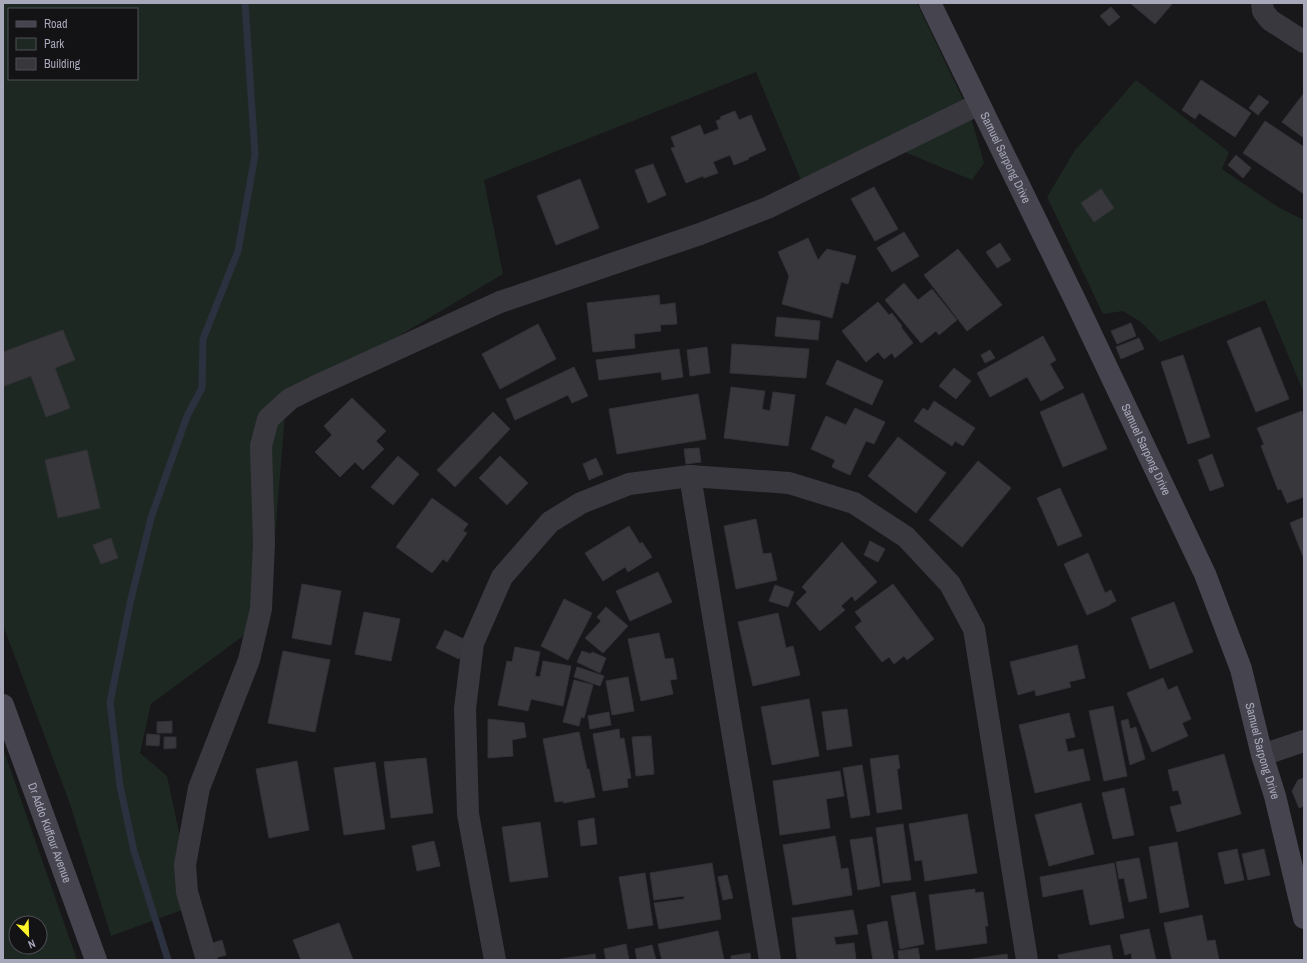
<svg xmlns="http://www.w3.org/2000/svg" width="1307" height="963" font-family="'Archivo Narrow',sans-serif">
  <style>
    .green { fill: #1e2822; fill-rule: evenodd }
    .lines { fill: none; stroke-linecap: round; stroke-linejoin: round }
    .stream { stroke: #2c313f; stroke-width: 7 }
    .building { fill: #38373c; stroke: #323136 }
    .street { stroke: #39383f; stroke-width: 22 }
    .secondary { stroke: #46454f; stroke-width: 22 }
    .labels { text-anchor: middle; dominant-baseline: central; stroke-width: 4; stroke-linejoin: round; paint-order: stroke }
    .street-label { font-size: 12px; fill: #a8a8bb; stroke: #131215 }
  </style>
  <rect width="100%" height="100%" fill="#18171a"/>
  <g class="green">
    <path d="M3,3H917L970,114L984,163L972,180L902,151L806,192L756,72L484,180L503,274L286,403L273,559L243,636L151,704L140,753L167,776L180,837L193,906L111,936L70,804L3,625ZM9,9H137V79H9Z"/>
    <path d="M1136,80L1229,152L1222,169L1278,207L1304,220V393L1265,300L1160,342L1141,322L1123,311L1103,314L1047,197L1075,150Z"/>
    <path d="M4,751L77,960H3V752ZM16,923H40V947H16Z"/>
  </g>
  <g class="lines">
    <path class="stream" d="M168,960L134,851L120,786L110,702L131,599L151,518L187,416L202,388L203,339L238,251L255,155L245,3"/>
  </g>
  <g class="building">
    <path d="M1130,3H1173L1155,24Z"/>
    <path d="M1111,7L1120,17L1109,26L1100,16Z"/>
    <path d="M1201,80L1251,113L1235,137L1199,113L1195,119L1182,110Z"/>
    <path d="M1304,93V138L1282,122Z"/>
    <path d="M1259,95L1269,102L1258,115L1249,108Z"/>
    <path d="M735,111L739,120L751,115L766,150L748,158L749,159L734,165L730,155L713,162L718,173L704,178L703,176L686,183L671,148L675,147L671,137L700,125L704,135L719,129L716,121L721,119L720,117Z"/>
    <path d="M1265,121L1304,147V194L1243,153Z"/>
    <path d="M1236,155L1251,168L1243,178L1228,165Z"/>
    <path d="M653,164L666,195L648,203L635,170Z"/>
    <path d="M580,179L599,228L556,245L537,196Z"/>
    <path d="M874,187L898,229L875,241L851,199Z"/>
    <path d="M1101,189L1114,208L1094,222L1081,203Z"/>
    <path d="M904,232L919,256L892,272L877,248Z"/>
    <path d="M808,238L818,260L827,249L856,256L848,284L841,282L832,318L782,304L789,276L778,252Z"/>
    <path d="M1000,243L1011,260L997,268L986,252Z"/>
    <path d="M958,249L1002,305L967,331L924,275Z"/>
    <path d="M904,283L918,300L932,289L957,320L939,335L936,331L921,343L885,300Z"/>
    <path d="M659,295L660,305L675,303L677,324L660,325L661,331L634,334L635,348L593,352L587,303Z"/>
    <path d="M878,302L889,315L892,313L902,326L901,327L913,343L895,358L892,353L884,359L878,352L866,362L842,331Z"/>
    <path d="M777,317L820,321L818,340L775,336Z"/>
    <path d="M1131,323L1136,336L1117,344L1111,331Z"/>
    <path d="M538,324L556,359L500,389L482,354Z"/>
    <path d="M1260,327L1289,399L1256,412L1227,341Z"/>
    <path d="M63,330L75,360L55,368L70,408L46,417L31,376L4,386L3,382V352Z"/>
    <path d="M1043,336L1056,360L1050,364L1064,388L1041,401L1027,377L990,397L977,373Z"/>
    <path d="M1139,338L1144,349L1121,359L1116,347Z"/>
    <path d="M732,344L809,349L806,378L730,373Z"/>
    <path d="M707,347L710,373L690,376L687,350Z"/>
    <path d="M679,349L683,377L662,380L661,372L599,380L596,360Z"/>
    <path d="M990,350L995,358L985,363L981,355Z"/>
    <path d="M1183,355L1210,437L1188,444L1161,362Z"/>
    <path d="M837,360L883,381L872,405L826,384Z"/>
    <path d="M574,367L588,396L572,403L568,395L515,420L506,399Z"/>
    <path d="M954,368L971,381L956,399L939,386Z"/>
    <path d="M731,387L765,391L762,409L770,411L773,392L795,395L788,446L724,438Z"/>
    <path d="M1083,393L1107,449L1063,467L1040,412Z"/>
    <path d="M698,394L706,439L617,454L609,409Z"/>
    <path d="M352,398L386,431L376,441L384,449L363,470L355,462L340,477L315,452L332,435L324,426Z"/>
    <path d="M934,401L975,428L963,446L955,441L952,446L914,421L923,408L928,411Z"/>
    <path d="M855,408L885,422L874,444L866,441L850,475L832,467L835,460L811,449L826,416L846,425Z"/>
    <path d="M1302,411L1304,417V497L1287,503L1281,489L1278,490L1261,446L1264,444L1257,428Z"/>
    <path d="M493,412L510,429L455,487L437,470Z"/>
    <path d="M898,437L946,473L916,513L868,476Z"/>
    <path d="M699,448L701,462L686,464L684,449Z"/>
    <path d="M87,450L100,508L58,518L45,460Z"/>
    <path d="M1212,454L1224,486L1210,491L1198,460Z"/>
    <path d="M398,456L419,474L393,505L371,487Z"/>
    <path d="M500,456L528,483L507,505L479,478Z"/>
    <path d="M596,458L603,474L589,480L583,464Z"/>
    <path d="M978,461L1011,488L962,547L929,520Z"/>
    <path d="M1060,488L1082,536L1058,546L1037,498Z"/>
    <path d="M432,498L468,524L463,531L467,533L447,562L443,559L432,573L396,547Z"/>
    <path d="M1304,517V559L1290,523Z"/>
    <path d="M756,519L763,554L771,553L777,580L736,589L724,526Z"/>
    <path d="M629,526L640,544L642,542L652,557L628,572L625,567L603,581L585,553Z"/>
    <path d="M111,538L118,558L101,564L93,545Z"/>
    <path d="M870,541L885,549L878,562L864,555Z"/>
    <path d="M842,542L877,582L855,601L852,596L841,606L845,610L820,631L796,603L807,592L802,587Z"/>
    <path d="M1088,553L1105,593L1111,590L1116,601L1110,604V605L1087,615L1064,564Z"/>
    <path d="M658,572L672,602L630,621L616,591Z"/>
    <path d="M302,584L341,591L331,645L292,638Z"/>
    <path d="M893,584L934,639L907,660L904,656L894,664L889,657L882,662L855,627L862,621L855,612Z"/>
    <path d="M775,585L794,592L788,607L769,601Z"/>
    <path d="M564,599L592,613L568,660L541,646Z"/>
    <path d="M1174,602L1193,652L1150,669L1131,618Z"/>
    <path d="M606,607L628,626L603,653L585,638L601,621L597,617Z"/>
    <path d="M364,612L400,619L391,661L355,654Z"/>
    <path d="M778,613L786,648L793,646L800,675L753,686L738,622Z"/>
    <path d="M445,630L468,641L459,659L436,648Z"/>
    <path d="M659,633L665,659L673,658L677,679L670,680L673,694L641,701L628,639Z"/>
    <path d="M1077,645L1085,678L1069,682L1071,687L1036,696L1035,690L1018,695L1010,662Z"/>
    <path d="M515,647L540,652L535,676L540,677L543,661L571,666L563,706L531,699L528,711L498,705L507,661L512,662Z"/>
    <path d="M283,651L330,660L315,732L268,723Z"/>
    <path d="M582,651L591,654L592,652L606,658L600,673L577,662Z"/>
    <path d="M577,667L604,676L600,686L574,677Z"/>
    <path d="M628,677L634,711L612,715L606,681Z"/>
    <path d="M1163,678L1168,690L1177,686L1191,719L1182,723L1188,736L1152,752L1127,693Z"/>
    <path d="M574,680L593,685L584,718L581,717L579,726L563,722Z"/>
    <path d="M809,699L819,756L772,765L761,707Z"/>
    <path d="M1113,706L1127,776L1104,781L1089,711Z"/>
    <path d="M847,709L852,746L827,750L822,712Z"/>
    <path d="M609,712L611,725L590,729L588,716Z"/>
    <path d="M1069,713L1075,737L1065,739L1068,752L1083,749L1090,780L1035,793L1019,725Z"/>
    <path d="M488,719L524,723L526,737L512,740L513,756L488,758Z"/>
    <path d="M1128,719L1130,729L1136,727L1145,759L1130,765L1121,721Z"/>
    <path d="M172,721V733H157V722Z"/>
    <path d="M619,729L620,739L624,738L631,778L627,779L628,787L603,791L593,734Z"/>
    <path d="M579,732L587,769H589L595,797L564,803L563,801L555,802L543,739Z"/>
    <path d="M147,734L160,735L159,746L146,745Z"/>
    <path d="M651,736L654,774L636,776L632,737Z"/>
    <path d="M164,737H176V748L164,749Z"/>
    <path d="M1224,754L1241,814L1177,832L1170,807L1182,804L1178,790L1173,791L1168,770Z"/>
    <path d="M898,755L900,768L897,769L902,809L877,813L870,759Z"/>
    <path d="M426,758L433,813L391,818L384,762Z"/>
    <path d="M297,761L309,830L269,838L256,769Z"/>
    <path d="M375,762L385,829L344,835L334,768Z"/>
    <path d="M862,765L870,815L851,818L843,768Z"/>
    <path d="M840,771L844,796L826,799L830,828L780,835L773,781Z"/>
    <path d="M1304,778V806L1299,808L1292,791L1298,780Z"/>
    <path d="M1124,788L1134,835L1113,839L1102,793Z"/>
    <path d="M1081,803L1094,854L1049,866L1035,815Z"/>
    <path d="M967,814L977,873L925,881L922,860L915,861L909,824Z"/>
    <path d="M594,818L597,844L581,846L578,821Z"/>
    <path d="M540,822L548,877L510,882L502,827Z"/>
    <path d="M903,824L911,880L883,883L876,828Z"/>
    <path d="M835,836L841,869L848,868L852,895L793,905L783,845Z"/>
    <path d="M872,837L880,886L858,890L850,840Z"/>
    <path d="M434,841L440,866L417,871L412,846Z"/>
    <path d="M1177,842L1189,907L1160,913L1149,847Z"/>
    <path d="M1237,849L1244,880L1225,884L1218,853Z"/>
    <path d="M1264,849L1270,875L1248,880L1242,854Z"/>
    <path d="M1139,858L1147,898L1129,902L1124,878L1119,879L1116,862Z"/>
    <path d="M712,863L721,919L659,929L654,903L684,899V896L654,900L650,873Z"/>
    <path d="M1114,863L1124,918L1090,925L1083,889L1043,897L1040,877Z"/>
    <path d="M645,873L653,925L628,929L619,877Z"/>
    <path d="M727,875L733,898L723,900L718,877Z"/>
    <path d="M975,889V893L983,892L988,926H985L987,943L936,950L929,895Z"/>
    <path d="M915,892L924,944L900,949L891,896Z"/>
    <path d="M853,910L858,934L834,937L836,945L854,943L856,960H797L792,918Z"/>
    <path d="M1202,915L1207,941L1215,940L1219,960H1172L1164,923Z"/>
    <path d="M887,921L894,960H873L867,925Z"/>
    <path d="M339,923L353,960H301L293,940Z"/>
    <path d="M1149,929L1156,960H1132L1131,953L1125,955L1120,935Z"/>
    <path d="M718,931L724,960H662L658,944Z"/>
    <path d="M222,940L226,955L211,959L207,945Z"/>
    <path d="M626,944L629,960H606L604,949Z"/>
    <path d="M652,945L656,960H637L635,949Z"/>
    <path d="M1110,945L1113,960H1059L1058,955Z"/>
    <path d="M918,948L920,960H899L898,951Z"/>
    <path d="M750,953L751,960H731V956Z"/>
    <path d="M595,954L596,960H554Z"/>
    <path d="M1007,954L1008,960H973L972,959Z"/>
  </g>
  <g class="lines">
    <g class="street">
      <path d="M1262,3L1263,11L1270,20L1304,42"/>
      <path d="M690,476L770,960"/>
      <path d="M1262,755L1304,741"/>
      <path d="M207,960L187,892L185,865L199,788L249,660L261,609L264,544L261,446L268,419L290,399L314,387L500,302L700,234L767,208L979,104"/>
      <path d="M495,960L468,814L465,709L473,643L502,577L550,522L581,503L629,484L690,476L789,483L854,503L906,537L950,584L974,629L1027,960"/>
    </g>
    <g class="secondary">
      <path id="s1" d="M930,3L1075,300L1205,574L1241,669L1262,755L1275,796L1304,918"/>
      <path id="s2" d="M3,705L96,960"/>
    </g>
  </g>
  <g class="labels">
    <g class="street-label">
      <text stroke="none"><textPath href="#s1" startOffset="172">Samuel Sarpong Drive</textPath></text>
      <text stroke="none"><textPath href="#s1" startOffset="496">Samuel Sarpong Drive</textPath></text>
      <text stroke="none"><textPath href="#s1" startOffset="820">Samuel Sarpong Drive</textPath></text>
      <text stroke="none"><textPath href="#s2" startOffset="136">Dr Addo Kuffour Avenue</textPath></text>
    </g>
  </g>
  <rect width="1307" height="963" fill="none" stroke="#a8a8bb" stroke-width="8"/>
  <rect x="8" y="8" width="130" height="72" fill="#131215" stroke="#4f4e57"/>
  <rect x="16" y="21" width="20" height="6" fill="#46454f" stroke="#4f4e57"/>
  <text x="44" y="28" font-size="12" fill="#a8a8bb">Road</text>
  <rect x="16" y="38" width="20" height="12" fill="#1e2822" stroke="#4f4e57"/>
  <text x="44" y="48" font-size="12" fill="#a8a8bb">Park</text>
  <rect x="16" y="58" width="20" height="12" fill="#38373c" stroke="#4f4e57"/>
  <text x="44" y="68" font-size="12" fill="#a8a8bb">Building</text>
  <g transform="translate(28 935) rotate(157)"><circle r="19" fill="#131215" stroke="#4f4e57"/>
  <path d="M0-3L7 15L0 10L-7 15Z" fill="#fff42a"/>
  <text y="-6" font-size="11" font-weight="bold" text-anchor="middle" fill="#a8a8bb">N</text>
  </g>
</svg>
